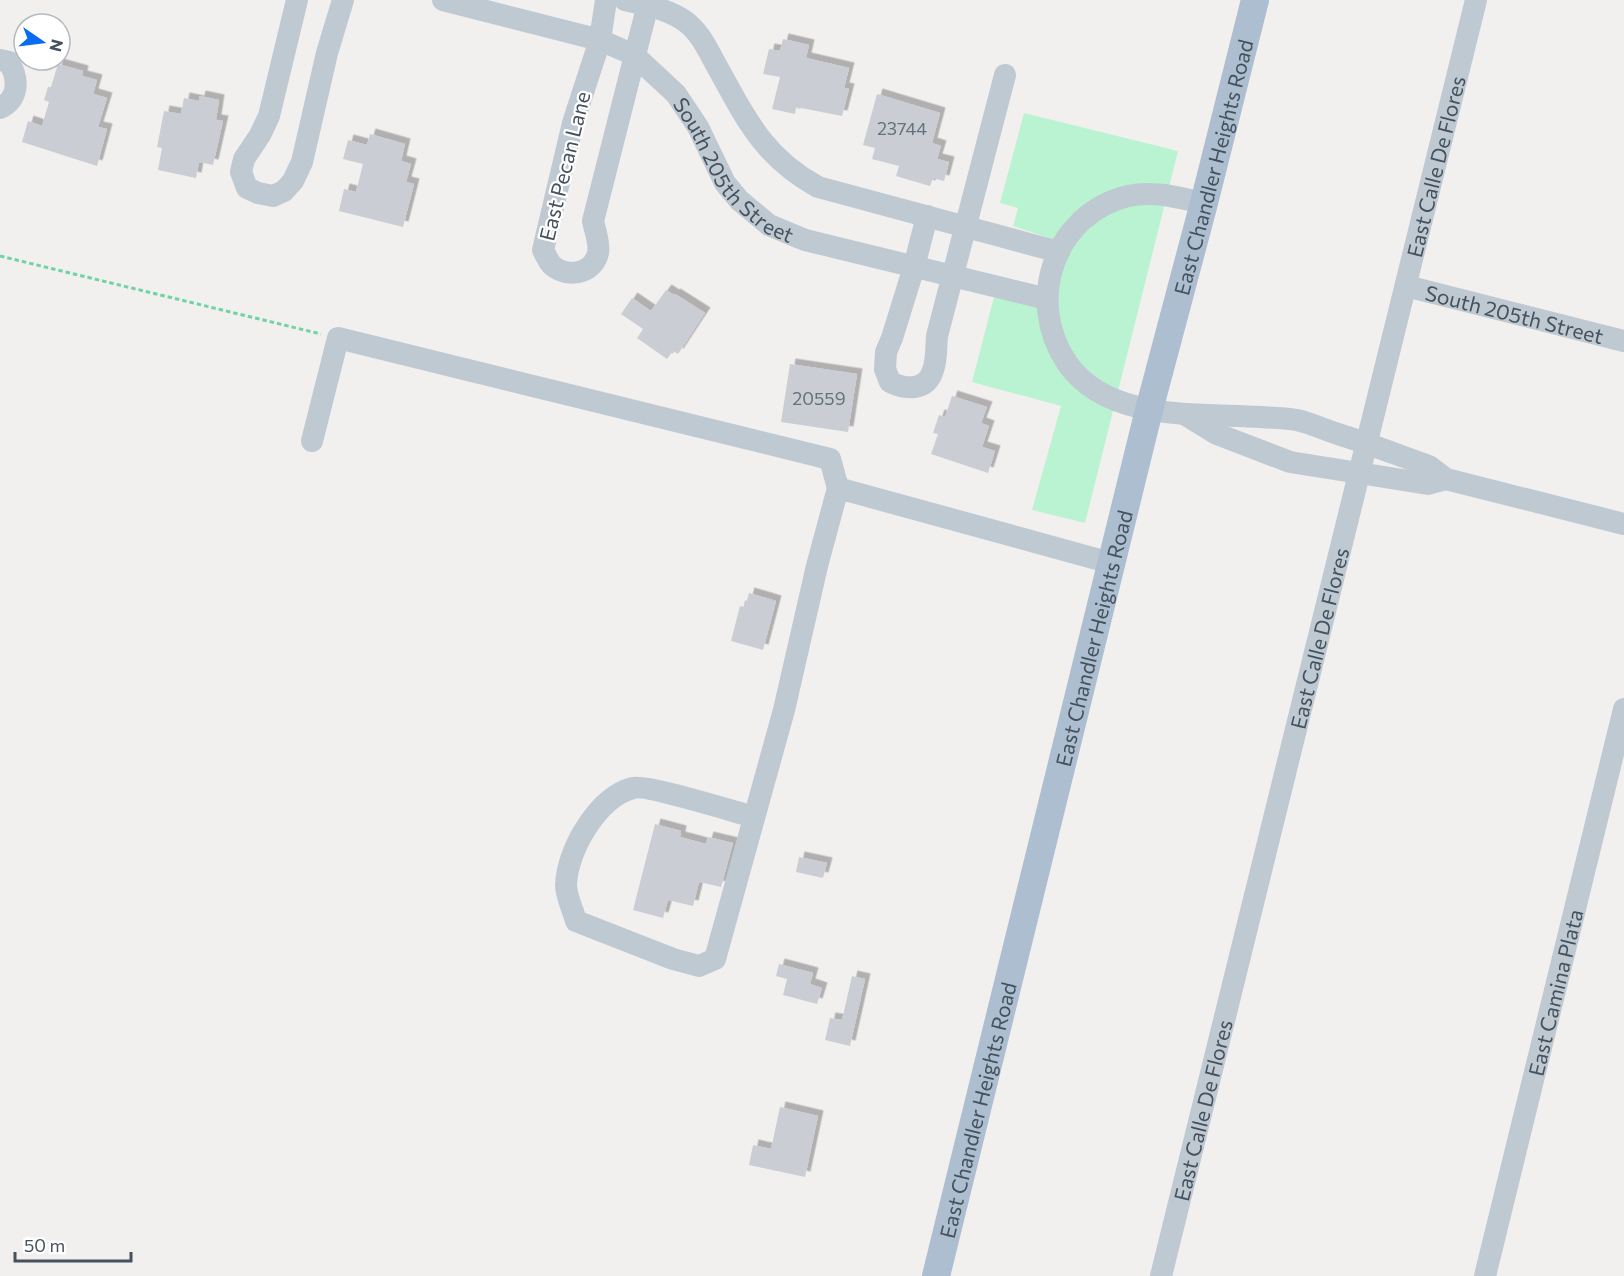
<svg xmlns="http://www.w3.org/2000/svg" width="1624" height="1276" font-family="Commissioner,sans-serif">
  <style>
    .green { fill: #baf3d1 }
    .building { fill: #caced4; filter: url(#shadow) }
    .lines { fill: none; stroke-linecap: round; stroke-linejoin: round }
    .path { stroke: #6fd4a4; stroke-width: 3; stroke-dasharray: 4.5 3; stroke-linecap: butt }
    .minor { stroke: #bec9d2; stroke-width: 22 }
    .major { stroke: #acbed0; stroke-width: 28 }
    .labels { text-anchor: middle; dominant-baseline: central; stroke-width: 4.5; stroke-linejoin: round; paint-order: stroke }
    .number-label { font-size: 18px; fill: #66717c }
    .street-label { font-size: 21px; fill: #45525e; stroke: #fff }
  </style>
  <defs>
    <filter id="shadow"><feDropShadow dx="5.5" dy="-5.5" stdDeviation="0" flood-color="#0004"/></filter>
  </defs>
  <rect width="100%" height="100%" fill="#f2efef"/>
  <path class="green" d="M1024,113L1178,151L1085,523L1032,510L1061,406L972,382L995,293L1036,305L1052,239L1013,226L1018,208L1000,203Z"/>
  <g class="building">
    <path d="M783,39L809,45L806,58L849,68L844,88L849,89L842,116L796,107L795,114L772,109L780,77L763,74L769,49L780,51Z"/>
    <path d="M58,64L83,71L82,76L97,80L93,94L107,98L98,127L107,129L97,166L22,142L28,121L42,126L49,102L44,100L48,87H51Z"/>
    <path d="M877,94L940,113L932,143L941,146L937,159L949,162L944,181L933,178L930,186L896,176L899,166L872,159L875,148L863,145Z"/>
    <path d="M200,96L219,100L216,120L223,121L213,165L199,162L196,178L158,170L162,148L157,147L164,111L181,114L184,98L199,101Z"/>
    <path d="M370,134L405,144L401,161L411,164L406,182L414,184L403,227L339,211L344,189L356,192L363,164L343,159L348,140L367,145Z"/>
    <path d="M666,290L674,295L675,294L705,313L678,354L673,351L667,359L637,338L643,329L621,314L632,298L651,311Z"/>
    <path d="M790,364L857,374L848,432L781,422Z"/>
    <path d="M952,396L987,407L981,423L989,426L982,447L995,451L988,473L931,454L938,434L933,433L939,415L945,417Z"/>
    <path d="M749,593L776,601L763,650L731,641L740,606L745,607Z"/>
    <path d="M655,824L681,831L680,837L706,844L708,837L733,843L721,887L699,882L693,906L668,900L663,918L633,910Z"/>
    <path d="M799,857L827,863L823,878L796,872Z"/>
    <path d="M779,964L813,973L810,984L822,988L817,1004L783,995L787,979L776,976Z"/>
    <path d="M852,976L865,979L850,1046L825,1040L830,1018L842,1020Z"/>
    <path d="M780,1107L818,1116L805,1177L749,1165L753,1145L771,1149Z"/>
  </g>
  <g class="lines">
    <path class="path" d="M0,256L321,334"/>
    <g class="minor">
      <path d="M297,0L269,116L260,135L244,159L241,172L247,188L258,193L273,196L284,191L293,181L302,162L327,53L343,0"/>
      <path id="s1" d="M443,0L600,40L634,55L676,94L698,127L725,183L739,200L769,225L805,240L1047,299"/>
      <path d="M606,0L600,40L573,123L543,250C546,255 548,262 553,266C568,278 593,274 598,253C600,243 595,231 593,221L649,0"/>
      <path d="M625,0C645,5 669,9 686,22C702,34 709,53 719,70C747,121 765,158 818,187L1059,252"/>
      <path d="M0,60L9,62C19,79 19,99 0,108"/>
      <path d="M1204,203C1179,198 1154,190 1128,196C1054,214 1025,301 1067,363C1108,422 1198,413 1261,417C1272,418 1285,418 1297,420C1310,423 1323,429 1335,433C1367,443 1398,455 1429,466L1446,479L1624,524"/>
      <path d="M927,216L914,267L892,338L886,352L885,369L890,382C906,390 927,391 933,370C937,360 936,346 937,336L1005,75"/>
      <path id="s2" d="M1406,286L1624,341"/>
      <path d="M1186,415L1217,434L1290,462L1428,484L1446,479"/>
      <path d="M312,441L338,338L830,459L838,488"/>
      <path d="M754,817C735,812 646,784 633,788C598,797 567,850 566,885C566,896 573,910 576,921L673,959L699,966L715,959L784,710L817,566L838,488L1111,563"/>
      <path id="s3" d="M1161,1276L1476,0"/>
      <path id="s4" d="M1485,1276L1624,709"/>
    </g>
    <path class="major" id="s5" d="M936,1276L1149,410L1204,203L1255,0"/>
  </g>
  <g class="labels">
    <g class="number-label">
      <text x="902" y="128">23744</text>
      <text x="819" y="398">20559</text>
    </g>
    <g class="street-label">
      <text stroke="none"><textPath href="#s1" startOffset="354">South 205th Street</textPath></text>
      <text transform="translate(564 166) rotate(-76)">East Pecan Lane</text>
      <text stroke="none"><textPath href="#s5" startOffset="1143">East Chandler Heights Road</textPath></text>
      <text stroke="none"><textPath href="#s3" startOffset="1143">East Calle De Flores</textPath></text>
      <text stroke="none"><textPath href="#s2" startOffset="112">South 205th Street</textPath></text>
      <text stroke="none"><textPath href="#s5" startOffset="657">East Chandler Heights Road</textPath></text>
      <text stroke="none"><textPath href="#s3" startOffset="657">East Calle De Flores</textPath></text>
      <text stroke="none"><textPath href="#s4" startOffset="292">East Camina Plata</textPath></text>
      <text stroke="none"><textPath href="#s5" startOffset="171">East Chandler Heights Road</textPath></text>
      <text stroke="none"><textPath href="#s3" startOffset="171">East Calle De Flores</textPath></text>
    </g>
  </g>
  <g transform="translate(42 42) rotate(104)"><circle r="28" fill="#ffffff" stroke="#b5babf" stroke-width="1.5"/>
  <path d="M0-4.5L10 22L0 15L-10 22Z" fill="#096bf1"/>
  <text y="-9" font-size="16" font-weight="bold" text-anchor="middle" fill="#45525e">N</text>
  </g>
  <path d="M15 1252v9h116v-9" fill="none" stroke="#45525e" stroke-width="3"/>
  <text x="24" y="1252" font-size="18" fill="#45525e" stroke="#ffffff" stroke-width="4.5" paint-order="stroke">50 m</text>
</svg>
